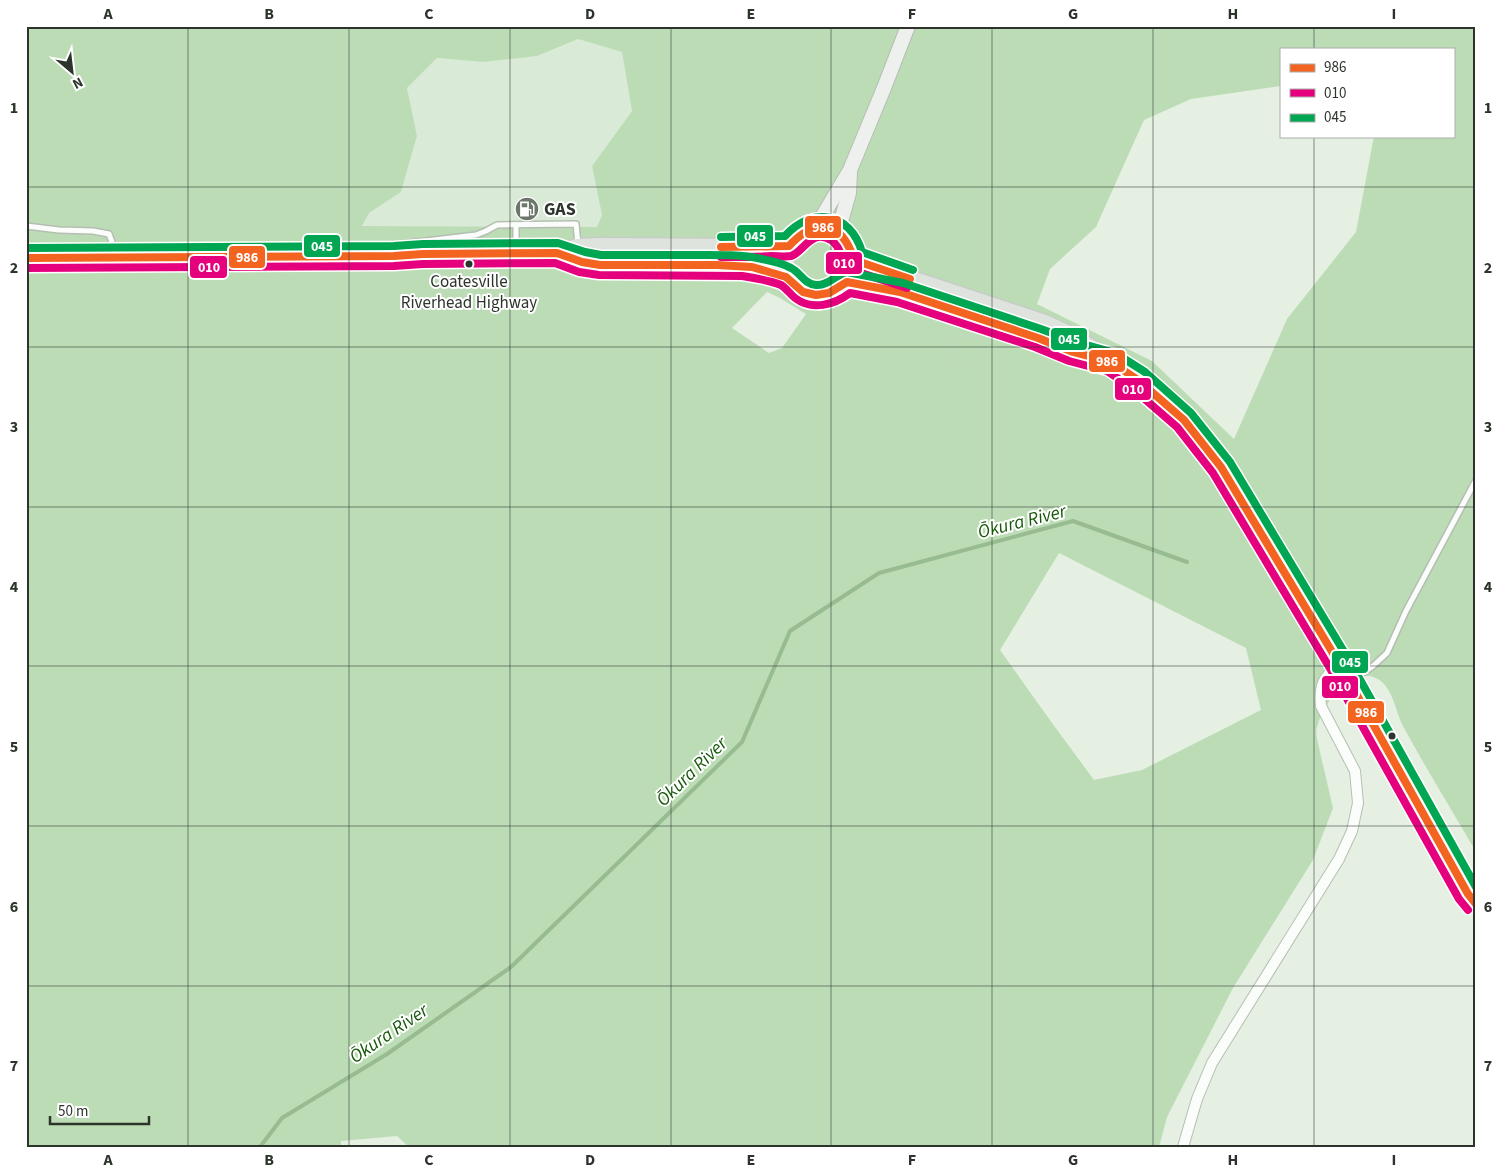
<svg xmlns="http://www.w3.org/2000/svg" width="1502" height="1173" font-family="'Source Sans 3',sans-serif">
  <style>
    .built { fill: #d9ebd6 }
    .forest { fill: #bcdcb6; fill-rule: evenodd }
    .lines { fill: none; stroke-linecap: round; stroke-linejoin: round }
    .stream { stroke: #97bc91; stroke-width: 4 }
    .service-casing { stroke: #b6beb4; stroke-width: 8 }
    .minor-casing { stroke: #b6beb4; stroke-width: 12 }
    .secondary-casing { stroke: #b6beb4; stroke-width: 16 }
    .primary-casing { stroke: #c7cdc6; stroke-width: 19 }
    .path { stroke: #d1d4d0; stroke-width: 2.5; stroke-dasharray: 1 4; stroke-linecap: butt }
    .service { stroke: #fbfdfb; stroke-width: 5 }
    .minor { stroke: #fbfdfb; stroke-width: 10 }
    .secondary { stroke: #edf0ec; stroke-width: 14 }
    .primary { stroke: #dee3dd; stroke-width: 16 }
    .bus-1-casing { stroke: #fff; stroke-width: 11 }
    .bus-2-casing { stroke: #fff; stroke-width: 11 }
    .bus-3-casing { stroke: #fff; stroke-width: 11 }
    .bus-1 { stroke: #f36421; stroke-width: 8 }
    .bus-2 { stroke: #e5007d; stroke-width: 8 }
    .bus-3 { stroke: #00a651; stroke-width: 8 }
    .grid { fill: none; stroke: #2c342b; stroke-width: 1; stroke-opacity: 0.55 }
    .bus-dot { fill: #2c342b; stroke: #fff; stroke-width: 2 }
    .labels { text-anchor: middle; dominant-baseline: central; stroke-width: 4; stroke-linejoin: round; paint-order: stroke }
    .bus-label { font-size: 17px; fill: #2c342b; stroke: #fff }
    .poi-label { font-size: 18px; font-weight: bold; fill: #2c342b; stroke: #fff; text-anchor: start }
    .water-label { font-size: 19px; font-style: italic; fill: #17580a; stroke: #fff }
    .line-badge { stroke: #fff; stroke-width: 2 }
    .badge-label { font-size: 14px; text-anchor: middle; font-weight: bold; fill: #fff }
    .neatline { fill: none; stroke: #2c342b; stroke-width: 2 }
    .grid-label { font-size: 16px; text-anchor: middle; font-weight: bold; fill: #2c342b }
  </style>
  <rect width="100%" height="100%" fill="#e5f0e3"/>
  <path class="built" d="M578,39L622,52L632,111L592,166L602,215L597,228L362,226L369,213L401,192L417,136L407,88L437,58L483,62L537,56Z"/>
  <path class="forest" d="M26,26H1476V852C1452,810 1426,769 1403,726C1396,713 1394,693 1382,682C1371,673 1355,674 1343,682C1337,686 1320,716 1318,724C1316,729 1316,734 1317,739L1333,808L1313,860L1233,988L1167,1117L1159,1147H409L397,1136L341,1141V1147H26ZM578,39L622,52L632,111L592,166L602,215L597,227L362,226L369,213L401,192L417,136L407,88L437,58L483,62L537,56ZM1281,49H1453V136H1374L1356,232L1287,319L1234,439L1152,361L1037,304L1050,269L1096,227L1144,120L1191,99L1281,86ZM767,292L780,298L806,314L782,348L769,353L732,328ZM1059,553L1246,648L1261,710L1142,770L1094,780L1052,723L1000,650Z"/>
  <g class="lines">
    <path class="stream" d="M260,1147L282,1118L387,1054L511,967L742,742L790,631L879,573L1073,521L1187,562"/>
    <g class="service-casing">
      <g id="service">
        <path d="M516,225V252"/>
        <path d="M26,226L59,230L93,231L109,234L112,242L113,254"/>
        <path d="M379,251L385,246L392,245L476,235L486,231L497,225L576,224L578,244"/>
        <path d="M1352,681L1373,666L1387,653L1406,611L1476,480"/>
      </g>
    </g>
    <g class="minor-casing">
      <path id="minor" d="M1183,1147L1197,1099L1212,1063L1339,859L1352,831L1358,803L1355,771L1321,706C1319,686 1323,676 1340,665"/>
    </g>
    <g class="secondary-casing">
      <g id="secondary">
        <path d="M816,227L850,170L884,88L908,26"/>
        <path d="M838,232L849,193L850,173"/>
      </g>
    </g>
    <g class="primary-casing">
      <g id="primary">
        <circle cx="820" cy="261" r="34"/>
        <path d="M557,253L578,247L600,246L742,247L789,246"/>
        <path d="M26,258L394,256L423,254L557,253L582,262L600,265H720L747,267L761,269L790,278"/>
        <path d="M854,260L1045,323L1075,337L1103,356"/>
        <path d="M847,282L900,292L1038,338L1073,352L1111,362L1138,380L1184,420L1204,444L1221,467L1340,665L1468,894L1476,904"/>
      </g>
    </g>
    <g class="path">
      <path d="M854,226L858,238L867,249"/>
      <path d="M781,231L808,213"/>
      <path d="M777,290C787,295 795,303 805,307C821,313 840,305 855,299"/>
      <path d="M969,363L958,362L952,357C949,348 951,344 958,336H970L998,341"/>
    </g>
    <use href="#service" class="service"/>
    <use href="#minor" class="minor"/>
    <use href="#secondary" class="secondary"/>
    <use href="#primary" class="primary"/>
    <g class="bus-1-casing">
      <g id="bus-1">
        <path d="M721,247L789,246C816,217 842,221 854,260L910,279"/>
        <path d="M26,258L394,256L423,254L557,253L582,262L600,265H717L752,267L786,277L803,292L816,295L829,293L847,282L900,292L1038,338L1073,352L1111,362L1138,380L1184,420L1221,467L1340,665L1468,894L1476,904"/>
      </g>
    </g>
    <g class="bus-2-casing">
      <g id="bus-2">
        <path d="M721,257C738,257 755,257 772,256C778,256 785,257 791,256C803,253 811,228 831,240C842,247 840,261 849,269L907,288"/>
        <path d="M26,268L394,266L423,264L555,263L579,272L599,275L742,276C755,278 769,280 781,285C786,288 790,294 795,298C812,311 834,305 850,293L897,302L1035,347L1069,361L1107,371L1132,388L1177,427L1213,473L1331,670L1459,899L1468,910"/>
      </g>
    </g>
    <g class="bus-3-casing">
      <g id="bus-3">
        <path d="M721,237L785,236C812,206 850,212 862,252L913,270"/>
        <path d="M26,248L394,246L423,244L558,243L585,252L601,255C630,255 660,255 689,255C714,255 738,254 762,259C772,261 783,263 791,268C801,273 804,284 816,285C829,286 836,274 847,272L903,283L1041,329L1076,342L1115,353L1145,372L1191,413L1230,462L1349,660L1476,887"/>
      </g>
    </g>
    <use href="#bus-1" class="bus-1"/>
    <use href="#bus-2" class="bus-2"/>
    <use href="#bus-3" class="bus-3"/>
  </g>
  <path class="grid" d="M188,26V1147M349,26V1147M510,26V1147M671,26V1147M831,26V1147M992,26V1147M1153,26V1147M1314,26V49M1314,136V1147M26,187H1476M26,347H1476M26,507H1476M26,666H1476M26,826H1476M26,986H1476"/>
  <defs>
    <g id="fuel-disc" transform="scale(1.25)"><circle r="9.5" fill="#6d766b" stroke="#fff"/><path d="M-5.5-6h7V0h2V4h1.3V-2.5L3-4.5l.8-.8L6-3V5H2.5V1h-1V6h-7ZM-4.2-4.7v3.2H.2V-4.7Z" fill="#fff"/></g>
  </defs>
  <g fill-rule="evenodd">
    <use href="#fuel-disc" x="527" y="209"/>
  </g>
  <g class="bus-dot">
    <circle cx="469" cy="264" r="4.5"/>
    <circle cx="1392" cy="736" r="4.5"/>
  </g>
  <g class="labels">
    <g class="bus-label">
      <text x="469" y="282">Coatesville<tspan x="469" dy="21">Riverhead Highway</tspan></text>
    </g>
    <g class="poi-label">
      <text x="544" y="209">GAS</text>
    </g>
    <g class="water-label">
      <text transform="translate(1022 522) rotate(-14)">Ōkura River</text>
      <text transform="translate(692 772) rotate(-44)">Ōkura River</text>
      <text transform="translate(389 1034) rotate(-34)">Ōkura River</text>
    </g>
  </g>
  <g class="line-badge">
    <rect x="804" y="215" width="38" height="24" rx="5" fill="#f36421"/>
    <rect x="736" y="224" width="38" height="24" rx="5" fill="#00a651"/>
    <rect x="303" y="234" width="38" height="24" rx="5" fill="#00a651"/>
    <rect x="228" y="245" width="38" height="24" rx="5" fill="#f36421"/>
    <rect x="825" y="251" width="38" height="24" rx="5" fill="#e5007d"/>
    <rect x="189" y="255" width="39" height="24" rx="5" fill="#e5007d"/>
    <rect x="1050" y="327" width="38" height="24" rx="5" fill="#00a651"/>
    <rect x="1088" y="349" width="38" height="24" rx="5" fill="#f36421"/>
    <rect x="1114" y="377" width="38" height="24" rx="5" fill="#e5007d"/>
    <rect x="1331" y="650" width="38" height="24" rx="5" fill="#00a651"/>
    <rect x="1321" y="675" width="38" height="24" rx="5" fill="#e5007d"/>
    <rect x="1347" y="700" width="38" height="24" rx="5" fill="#f36421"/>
  </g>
  <g class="badge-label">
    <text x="823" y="232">986</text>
    <text x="755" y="241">045</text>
    <text x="322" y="251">045</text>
    <text x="247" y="262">986</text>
    <text x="844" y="268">010</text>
    <text x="209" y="272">010</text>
    <text x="1069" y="344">045</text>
    <text x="1107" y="366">986</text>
    <text x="1133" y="394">010</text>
    <text x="1350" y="667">045</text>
    <text x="1340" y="691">010</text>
    <text x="1366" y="717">986</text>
  </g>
  <rect width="1502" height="1173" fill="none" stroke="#ffffff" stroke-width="55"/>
  <rect x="1280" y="48" width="175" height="90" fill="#ffffff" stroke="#abaeaa"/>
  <rect x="1290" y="64" width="25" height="8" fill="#f36421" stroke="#abaeaa"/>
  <text x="1324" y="72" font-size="15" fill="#2c342b">986</text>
  <rect x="1290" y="89" width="25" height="8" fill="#e5007d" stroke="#abaeaa"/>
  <text x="1324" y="98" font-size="15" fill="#2c342b">010</text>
  <rect x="1290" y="114" width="25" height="8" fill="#00a651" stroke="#abaeaa"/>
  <text x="1324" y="122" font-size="15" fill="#2c342b">045</text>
  <g transform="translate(72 72) rotate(152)" stroke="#ffffff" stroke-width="4" paint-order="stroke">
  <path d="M0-4L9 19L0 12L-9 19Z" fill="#2c342b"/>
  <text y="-8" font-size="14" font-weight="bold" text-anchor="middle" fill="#2c342b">N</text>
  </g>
  <path d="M50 1116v8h99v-8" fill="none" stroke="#2c342b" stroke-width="2.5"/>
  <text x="58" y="1116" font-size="15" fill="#2c342b" stroke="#ffffff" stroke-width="4" paint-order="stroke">50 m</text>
  <rect x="28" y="28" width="1446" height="1118" class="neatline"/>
  <g class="grid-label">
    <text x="108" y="19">A</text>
    <text x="269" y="19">B</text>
    <text x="429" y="19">C</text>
    <text x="590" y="19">D</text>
    <text x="751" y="19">E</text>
    <text x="912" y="19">F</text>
    <text x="1073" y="19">G</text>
    <text x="1233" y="19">H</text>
    <text x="1394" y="19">I</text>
    <text x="14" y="113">1</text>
    <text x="1488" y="113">1</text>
    <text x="14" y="273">2</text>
    <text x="1488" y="273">2</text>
    <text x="14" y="432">3</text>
    <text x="1488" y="432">3</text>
    <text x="14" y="592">4</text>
    <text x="1488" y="592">4</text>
    <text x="14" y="752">5</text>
    <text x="1488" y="752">5</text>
    <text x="14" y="912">6</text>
    <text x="1488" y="912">6</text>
    <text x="14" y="1071">7</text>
    <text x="1488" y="1071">7</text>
    <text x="108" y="1165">A</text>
    <text x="269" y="1165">B</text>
    <text x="429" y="1165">C</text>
    <text x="590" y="1165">D</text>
    <text x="751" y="1165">E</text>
    <text x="912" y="1165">F</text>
    <text x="1073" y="1165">G</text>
    <text x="1233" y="1165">H</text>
    <text x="1394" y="1165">I</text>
  </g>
</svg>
